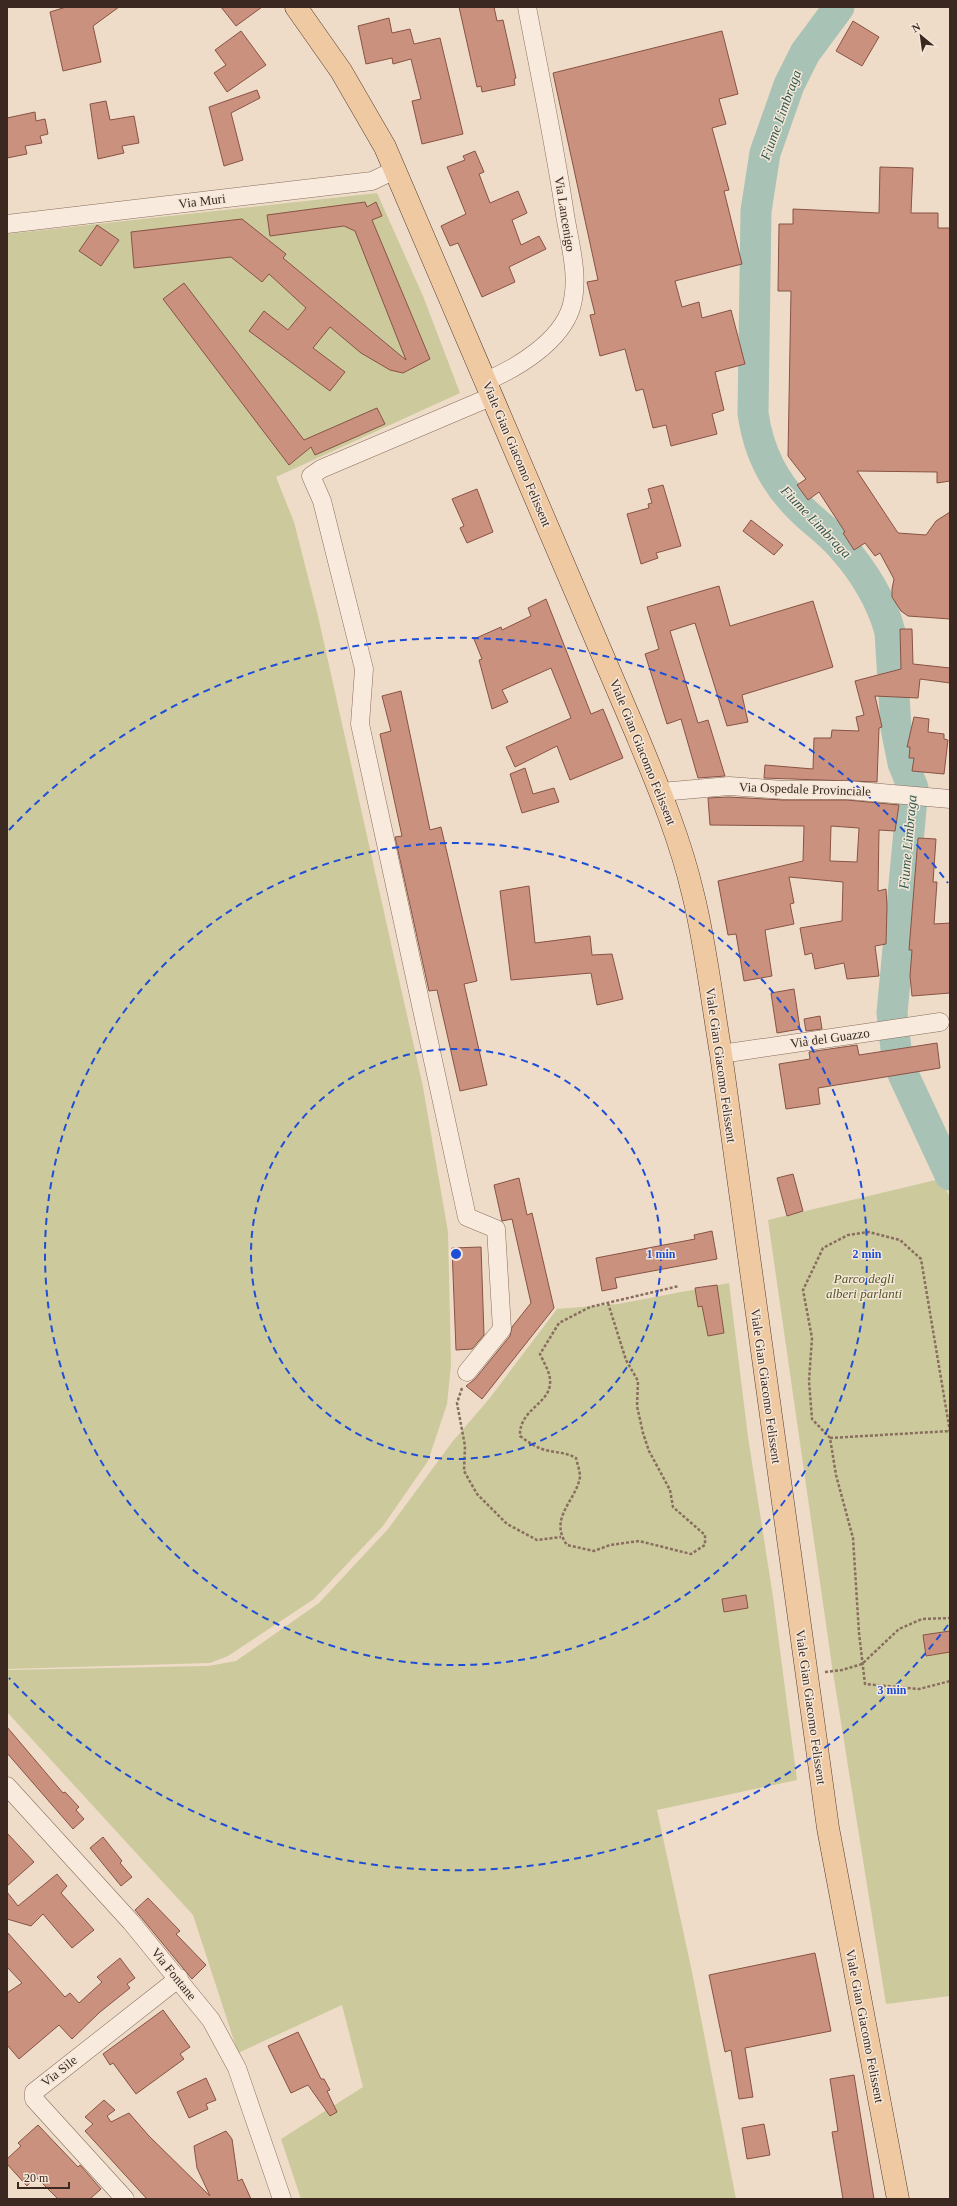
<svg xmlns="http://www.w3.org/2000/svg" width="957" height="2206" font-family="'Times New Roman',serif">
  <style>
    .green { fill: #ccc99c }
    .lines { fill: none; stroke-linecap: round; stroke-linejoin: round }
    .river { stroke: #a9c2b6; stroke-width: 31 }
    .building { fill: #ca917f; stroke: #885344; fill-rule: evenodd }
    .minor-casing { stroke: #896d5e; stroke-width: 19 }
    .major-casing { stroke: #573c31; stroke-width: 23 }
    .path { stroke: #896d5e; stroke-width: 2.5; stroke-dasharray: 3 2; stroke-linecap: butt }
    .minor { stroke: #f8eadc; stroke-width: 18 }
    .major { stroke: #efc9a2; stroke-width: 22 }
    .ring { fill: none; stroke: #1d4ed8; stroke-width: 2; stroke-dasharray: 7 5 }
    .labels { text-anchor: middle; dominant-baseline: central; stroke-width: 3; stroke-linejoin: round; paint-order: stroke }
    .street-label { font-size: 13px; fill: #3a2821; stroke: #f5e7d8 }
    .park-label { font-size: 13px; font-style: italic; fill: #535628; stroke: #f5e7d8 }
    .water-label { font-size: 14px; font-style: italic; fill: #30594f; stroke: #f5e7d8 }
    .centre { fill: #1d4ed8; stroke: #f5e7d8; stroke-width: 2 }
    .ring-label { font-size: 12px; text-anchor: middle; font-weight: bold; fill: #1d4ed8; stroke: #f5e7d8; stroke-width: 3; stroke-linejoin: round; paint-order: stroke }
  </style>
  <rect width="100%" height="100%" fill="#eedcc8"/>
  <g class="green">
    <path d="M377,193L423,296L460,393L276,477L294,522L318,616L423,1087L448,1232L451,1365L447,1404L428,1461L383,1526L314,1599L228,1656L210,1663L7,1669V234Z"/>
    <path d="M940,1179L950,1197V1996L886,2004L832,1666L768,1220Z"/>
    <path d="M729,1283L748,1437L773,1597L797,1780L657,1810L692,1972L736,2199H301L281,2139L363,2087L342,2005L238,2053L193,1915L7,1712V1670L208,1666L236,1661L319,1603L388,1529L453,1441L489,1399L557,1309L618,1304Z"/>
  </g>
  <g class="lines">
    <g class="river">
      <path d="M839,7L805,53L789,85L765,153L756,211L753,413C758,450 773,482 801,509C814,522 829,532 841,546C863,570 882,601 890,632L896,728L903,763L913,788L892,1013L896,1049"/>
      <path d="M903,1074L950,1175"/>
    </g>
  </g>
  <g class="building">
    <path d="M66,7H119L93,26L101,62L63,71L50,12Z"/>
    <path d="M221,7H262L236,26Z"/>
    <path d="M459,7H494L497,21L503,20L516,78L514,79L515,85L482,92L481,86L477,87Z"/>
    <path d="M389,18L392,33L410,29L414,44L440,38L463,134L422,144L412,101L421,99L411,59L393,64L392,58L366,64L358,26Z"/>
    <path d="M853,21L879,37L862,66L836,51Z"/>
    <path d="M241,31L266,65L227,92L214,73L226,65L215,50Z"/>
    <path d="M722,31L738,94L719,99L726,124L712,128L729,190L724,191L742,264L675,281L682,307L699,302L702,318L731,310L745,364L715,372L724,410L712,414L717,434L671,446L666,425L653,428L643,389L636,391L625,349L600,356L590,315L595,314L587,282L598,280L553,73Z"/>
    <path d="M257,90L260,98L231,113L243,160L224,166L209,107Z"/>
    <path d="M106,101L110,120L134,116L139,143L122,146L124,153L98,159L90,104Z"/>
    <path d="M35,112L36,121L45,119L48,134L40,136L42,143L25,146L27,154L7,158V118Z"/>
    <path d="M475,151L484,172L479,174L490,203L518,191L527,213L512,220L521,245L539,236L546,249L509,267L515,282L482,297L458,243L450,246L441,226L466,214L447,167L465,160L463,156Z"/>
    <path d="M880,167L913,168L911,213H938V228H950V481L937,483V472L857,471L898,533L926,535L936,521L950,512V619L908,616L901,611L892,597V589L894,579L880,553L875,556L865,543L854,550L843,533L845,532L819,492L808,500L797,485L806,479L788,456L791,291H778L779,224H793V209L879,213Z"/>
    <path d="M365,202L367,207L376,202L382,216L372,220L430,359L403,373L390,370L361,353L330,327L313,348L345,372L330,391L249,331L264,311L288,330L306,308L269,274L262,282L231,257L134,268L131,232L242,219L286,254L283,258L406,360L355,231L344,226L270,236L267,215Z"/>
    <path d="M97,225L119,240L101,266L79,251Z"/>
    <path d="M184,283L304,440L377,408L385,424L315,455L311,447L289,465L163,299Z"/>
    <path d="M663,485L681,546L656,553L658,558L641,564L627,514L649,508L648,504L652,503L648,489Z"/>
    <path d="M477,489L493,532L467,543L460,528L464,526L452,499Z"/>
    <path d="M751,520L783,545L774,555L743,531Z"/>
    <path d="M719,586L730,626L813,601L833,667L742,695L748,722L727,726L695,623L670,631L698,723L708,720L725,776L698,778L681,719L667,724L645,654L659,649L647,607Z"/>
    <path d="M546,599L591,714L603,709L623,758L570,780L557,746L515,767L506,747L571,718L551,668L502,690L508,702L492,709L479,660L482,659L474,639L501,627L502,630L531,616L528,608Z"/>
    <path d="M900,629H912L913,664L950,668V683L920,679L918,698L875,696L882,727L879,728L877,782L764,778L765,765L813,769L814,738H831L832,730L859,731L856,717L864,715L855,681L901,669Z"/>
    <path d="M401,691L430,830L441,827L477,981L464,984L487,1085L460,1091L437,990L429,991L395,837L402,836L380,734L391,731L382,696Z"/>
    <path d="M914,717L929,719L928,732L944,734V739L948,740L944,774L912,771L914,758H909L910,747H907Z"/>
    <path d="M525,768L533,794L554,788L559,802L522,813L510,774Z"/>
    <path d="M729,797L783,800H847L899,805L895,831L879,830L878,891L886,889L887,906L886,944L875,946L879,976L847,979L844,963L815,969L812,953L805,955L800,928L842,921L843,882L789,877L794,903L790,904L794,924L765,930L772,976L744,981L736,934L728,935L718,881L803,861L804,826L710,825L708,798ZM831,826L859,828L857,862L830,861Z"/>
    <path d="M918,838L936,839L933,882H937L934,924L950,923V993L912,996L910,976L912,950H909Z"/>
    <path d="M529,886L535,943L590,936L592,955L612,954L623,999L597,1005L591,973L511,980L500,891Z"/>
    <path d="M794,989L800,1029L777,1033L771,993Z"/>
    <path d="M820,1016L822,1029L806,1031L804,1019Z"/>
    <path d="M937,1043L940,1068L818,1088L820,1104L786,1109L779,1064L810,1059L809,1052L857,1045L859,1055Z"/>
    <path d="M793,1174L803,1211L787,1216L777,1178Z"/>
    <path d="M519,1178L527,1215L532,1213L554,1308L482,1399L466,1386L475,1379L510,1336L512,1327L531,1303L512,1219L502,1221L494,1185Z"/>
    <path d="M712,1231L717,1259L615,1278L617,1288L602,1291L596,1258L695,1239L694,1235Z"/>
    <path d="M481,1247L484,1335L472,1349L456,1350L452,1248Z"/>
    <path d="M717,1285L724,1333L708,1336L702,1306L698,1307L695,1288Z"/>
    <path d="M746,1595L748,1608L724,1612L722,1599Z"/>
    <path d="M950,1631V1652L926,1656L923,1635Z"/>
    <path d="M7,1727L63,1793L65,1792L79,1807L76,1810L84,1819L73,1829L7,1753Z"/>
    <path d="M7,1833L34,1862L7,1886Z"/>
    <path d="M103,1837L122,1861L120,1863L132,1877L121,1886L90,1848Z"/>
    <path d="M57,1874L67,1886L61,1893L94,1930L72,1948L43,1914L31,1926L7,1919V1892L18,1906Z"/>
    <path d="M148,1898L180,1931L176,1934L206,1965L192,1979L135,1910Z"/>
    <path d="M7,1932L65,1997L70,1993L79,2003L102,1982L97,1977L120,1958L135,1978L127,1984L130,1988L100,2012L72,2039L59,2025L19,2059L7,2045V1993L22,1983L7,1967Z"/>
    <path d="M815,1953L831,2031L745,2048L753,2097L739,2099L731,2050L725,2052L709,1975Z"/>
    <path d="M163,2010L190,2047L180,2054L184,2059L136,2094L113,2063L110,2065L103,2054Z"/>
    <path d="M298,2032L321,2079H324L330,2090L327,2091L337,2112L330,2116L308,2085L291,2093L268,2046Z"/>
    <path d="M854,2075L874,2199H843L832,2132L838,2131L830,2079Z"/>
    <path d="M206,2078L216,2100L206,2104L208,2109L189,2118L177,2092Z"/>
    <path d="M104,2100L115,2110L107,2116L111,2122L129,2113L149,2136L210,2196L197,2168L194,2146L226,2131L232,2139L238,2181L242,2179L251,2199H147L85,2131L93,2124L85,2117Z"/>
    <path d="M764,2124L770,2155L747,2159L742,2128Z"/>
    <path d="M38,2125L78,2167L80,2165L101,2189L90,2199H58L36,2177L27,2186L7,2164V2159L21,2146L18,2143Z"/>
  </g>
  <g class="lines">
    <g class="minor-casing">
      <g id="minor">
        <path d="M7,224L372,181L395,170"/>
        <path d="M486,381C517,368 560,342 571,308C580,278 570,245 565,215C555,146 540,76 527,7"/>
        <path d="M661,792L729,786L784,790H847L950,799"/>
        <path d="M721,1054L940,1022"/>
        <path d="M467,1372L502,1329L496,1229L467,1217L360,724L364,669L322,501L311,476L321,469L493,396"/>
        <path d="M7,1786L131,1922L211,2020L237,2068L282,2199"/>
        <path d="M125,2199L34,2099V2092L179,1978"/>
      </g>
    </g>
    <g class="major-casing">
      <path id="major" d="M296,7L341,71L385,147L636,733C658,786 680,838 693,894C706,946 712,1001 721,1054L828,1828L898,2199"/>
    </g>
    <g class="path">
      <path d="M608,1303L626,1360L638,1381L637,1406L643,1433L649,1451L670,1490L673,1507L705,1535V1545L691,1554L639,1541L610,1545L594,1551L567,1545C548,1518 576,1501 580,1477C580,1471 577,1463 576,1458C566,1452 556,1453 545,1450C535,1447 528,1442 520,1436C519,1408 552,1404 550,1380C550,1372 543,1361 540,1354L559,1323L590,1307L679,1286"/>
      <path d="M462,1388L457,1403L465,1446L464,1471L477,1494L507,1524L537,1540L561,1537"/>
      <path d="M950,1432L921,1259L900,1240L869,1232L848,1235L823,1248L803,1290L812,1338L809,1381L812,1419L830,1438L836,1475L853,1538L859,1633L865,1684L919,1689L950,1681"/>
      <path d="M830,1438L950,1431"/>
      <path d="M825,1672L842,1670L862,1664L899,1629L922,1619L950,1618"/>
    </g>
    <use href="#minor" class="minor"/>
    <use href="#major" class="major"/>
  </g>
  <g class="ring">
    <circle cx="456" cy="1254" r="205"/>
    <circle cx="456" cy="1254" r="411"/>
    <path d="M948 1625A616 616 0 0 1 9 1678M9 830A616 616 0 0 1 948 883"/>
  </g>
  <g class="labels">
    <g class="street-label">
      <text transform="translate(202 201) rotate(-7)">Via Muri</text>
      <text transform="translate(565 214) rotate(81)">Via Lancenigo</text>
      <text transform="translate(517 454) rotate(67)">Viale Gian Giacomo Felissent</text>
      <text transform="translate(643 752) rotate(68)">Viale Gian Giacomo Felissent</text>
      <text transform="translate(805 789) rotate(2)">Via Ospedale Provinciale</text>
      <text transform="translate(830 1038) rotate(-8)">Via del Guazzo</text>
      <text transform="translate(721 1065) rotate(82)">Viale Gian Giacomo Felissent</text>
      <text transform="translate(766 1386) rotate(82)">Viale Gian Giacomo Felissent</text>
      <text transform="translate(811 1707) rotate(82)">Viale Gian Giacomo Felissent</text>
      <text transform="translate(174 1974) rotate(51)">Via Fontane</text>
      <text transform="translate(865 2026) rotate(79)">Viale Gian Giacomo Felissent</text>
      <text transform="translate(59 2071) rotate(-38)">Via Sile</text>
    </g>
    <g class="park-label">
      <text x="864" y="1278">Parco degli<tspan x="864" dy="15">alberi parlanti</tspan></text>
    </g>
    <g class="water-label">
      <text transform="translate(781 115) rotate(-70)">Fiume Limbraga</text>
      <text transform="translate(816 522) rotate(46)">Fiume Limbraga</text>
      <text transform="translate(908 842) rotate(-85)">Fiume Limbraga</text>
    </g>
  </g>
  <circle cx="456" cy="1254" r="6" class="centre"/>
  <g class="ring-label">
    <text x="661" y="1258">1 min</text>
    <text x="867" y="1258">2 min</text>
    <text x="892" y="1694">3 min</text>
  </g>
  <rect width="957" height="2206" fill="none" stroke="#3a2821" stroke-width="16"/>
  <g transform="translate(921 36) rotate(331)" stroke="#f5e7d8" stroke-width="3" paint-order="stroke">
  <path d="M0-3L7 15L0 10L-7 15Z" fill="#3a2821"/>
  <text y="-6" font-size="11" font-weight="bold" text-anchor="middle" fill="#3a2821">N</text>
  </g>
  <path d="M18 2182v6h51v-6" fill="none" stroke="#3a2821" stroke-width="2"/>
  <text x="24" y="2182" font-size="12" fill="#3a2821" stroke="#f5e7d8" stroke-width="3" paint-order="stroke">20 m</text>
</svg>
